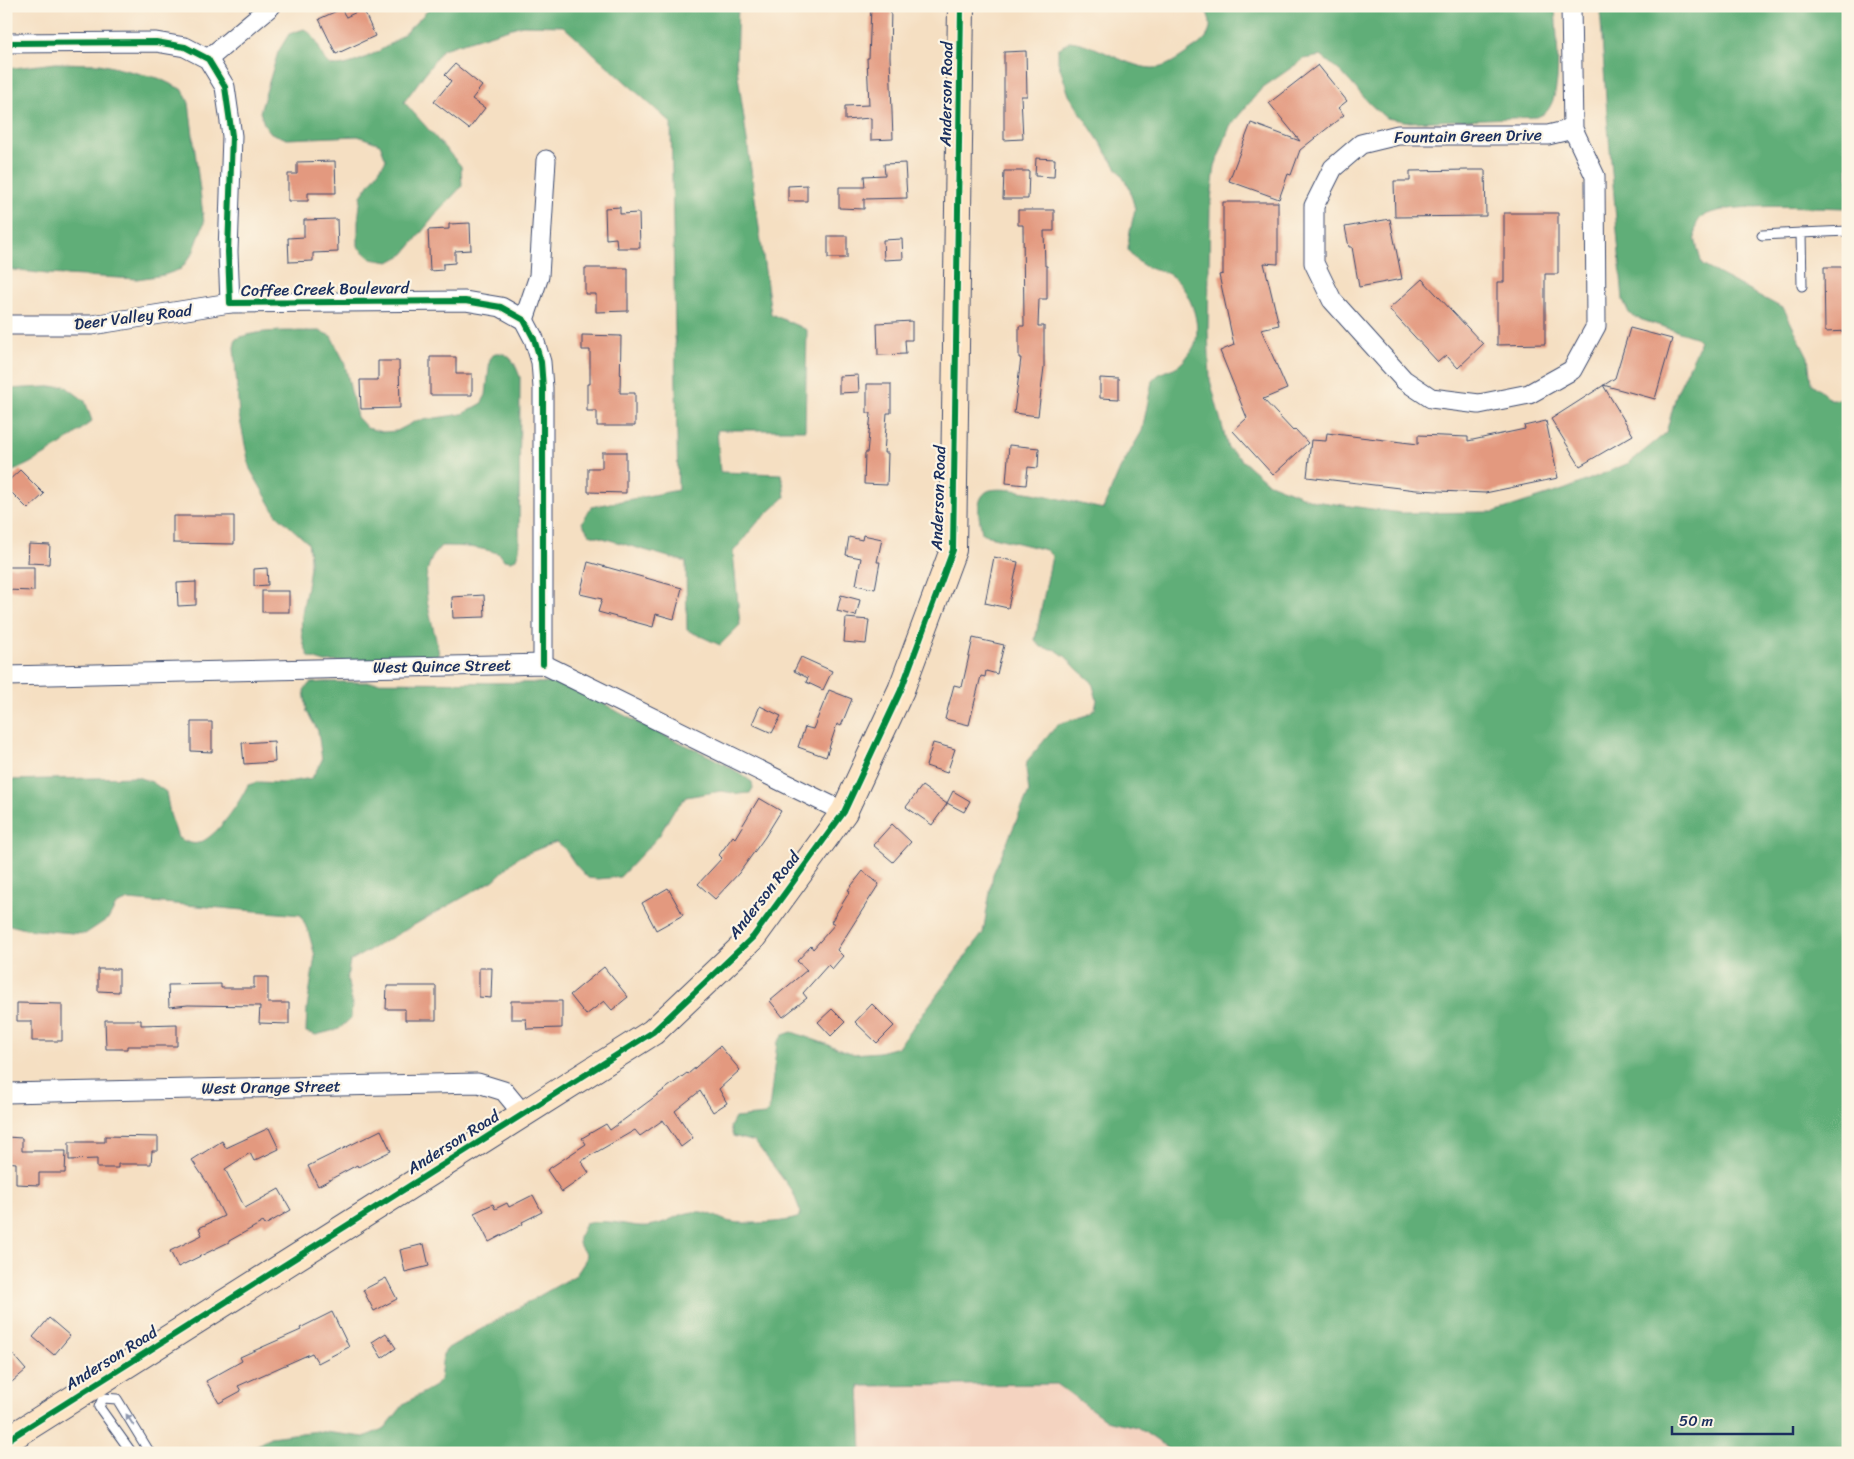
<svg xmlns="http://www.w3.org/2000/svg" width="1854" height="1459" font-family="Sriracha,sans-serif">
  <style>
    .built { fill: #f4d3c0 }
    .forest { fill: #61ae78; stroke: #3e6e6b }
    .building { fill: #e3997f }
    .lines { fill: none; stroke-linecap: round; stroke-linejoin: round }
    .lane-casing { stroke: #3c496d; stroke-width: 11 }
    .street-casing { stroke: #3c496d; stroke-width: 21 }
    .secondary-casing { stroke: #3c496d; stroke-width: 28 }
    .lane { stroke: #fff; stroke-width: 9 }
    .street { stroke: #fff; stroke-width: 19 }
    .secondary { stroke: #fde5c5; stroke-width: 26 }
    .cycleway-casing { stroke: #fcf5e5; stroke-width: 9 }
    .cycleway { stroke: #00873e; stroke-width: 6 }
    .oneway { fill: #8d97ae }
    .labels { text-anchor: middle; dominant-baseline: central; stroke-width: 4.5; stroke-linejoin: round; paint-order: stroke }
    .street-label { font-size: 16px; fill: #1b2f5e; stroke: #fcf5e5 }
  </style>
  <rect width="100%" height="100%" fill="#fcf5e5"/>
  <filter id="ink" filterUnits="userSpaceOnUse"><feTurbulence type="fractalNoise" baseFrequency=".02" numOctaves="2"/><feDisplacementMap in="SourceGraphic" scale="10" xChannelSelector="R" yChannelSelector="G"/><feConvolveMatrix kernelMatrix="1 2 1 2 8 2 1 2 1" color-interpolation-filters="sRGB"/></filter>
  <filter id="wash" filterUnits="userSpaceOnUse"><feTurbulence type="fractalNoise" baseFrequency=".0096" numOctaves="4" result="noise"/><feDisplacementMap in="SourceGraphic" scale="20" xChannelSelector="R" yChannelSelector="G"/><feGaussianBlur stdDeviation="1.12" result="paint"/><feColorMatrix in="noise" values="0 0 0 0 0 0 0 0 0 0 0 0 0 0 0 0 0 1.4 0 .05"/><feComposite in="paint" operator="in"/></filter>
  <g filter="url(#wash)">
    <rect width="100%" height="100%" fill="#f5dfc2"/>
    <path class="built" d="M1057,1384L1105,1420L1137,1427L1175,1453H862L859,1386Z"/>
    <g class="forest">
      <path d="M432,6H738L736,61L771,314L807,330L805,430H717L720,472L782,474L785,497L757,523L733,552L740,625L720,645L687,630L686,562L589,534L582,523L591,507L678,490L671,123L563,26L522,25L443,49L404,102L461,166L462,186L437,213L404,254L389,262L371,259L358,247V221L361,196L386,160L380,144L358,136L287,139L271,133L264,124L260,112L278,52L289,34L304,29C321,38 319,60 331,65C345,70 381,51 392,43C407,33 420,18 432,6Z"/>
      <path d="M1204,6H1555C1556,32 1564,91 1547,111C1545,114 1541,115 1537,117L1410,122L1386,118L1371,105L1341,72L1321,56L1304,59L1262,88L1230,126L1215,166L1210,208L1208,330L1210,380L1228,448L1267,482L1314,501L1401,513L1494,512L1566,489L1629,463L1666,433L1677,392L1698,348L1699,341L1695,337L1636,318L1629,313L1623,300L1607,115L1600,6H1848V208C1821,208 1714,200 1699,220C1690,232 1699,251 1702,265L1784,309L1808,357L1811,383L1830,399L1848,400V1453H1175L1137,1427L1106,1420L1057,1384L859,1386L862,1453H245L270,1437L317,1431L364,1437L385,1428L405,1403L435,1386L440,1380L443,1354L448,1348L576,1275L584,1263L586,1254C575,1242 578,1238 585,1224C592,1222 600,1221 608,1222C622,1222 639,1229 654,1225C670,1222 683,1210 701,1212C711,1213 718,1218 727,1221C740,1225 787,1223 799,1217L801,1213L793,1192L755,1142L733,1136L730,1127L735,1118L765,1115L769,1110L777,1043L783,1035L792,1032L854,1054L879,1052L898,1047L983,933L993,874L1029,792L1026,769L1027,761L1058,724L1088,715L1095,709L1097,700L1092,682L1077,669L1066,657L1056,650L1041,647L1035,640L1052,556L1046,550L989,536L982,533C980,521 974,501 986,492C1000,481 1082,505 1103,509L1120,469L1142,431L1152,381C1163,367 1175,373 1186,358C1189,354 1193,349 1195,344C1202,323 1189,287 1170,275C1164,271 1158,271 1152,269C1141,266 1134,258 1128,250L1129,236L1135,209L1129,187L1069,95L1058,62V49L1070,41C1098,44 1130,70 1157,68C1170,66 1186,53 1197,46C1213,34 1213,23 1204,6Z"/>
      <path d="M56,63L100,64L158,78L183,90L189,103L204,223L193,253L181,269L164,275L137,279L47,274L6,269V69Z"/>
      <path d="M319,331L331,336L344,361L357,417L367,428L383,432L397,431L416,421L462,414L481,404L486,395L490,359L495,353C511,352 515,364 520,377L519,550L516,559L511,561L504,560L500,554C481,547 462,546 441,546C411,576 434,620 439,655L435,658L325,662L309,657C292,623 309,596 310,562C310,556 309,549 308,543L276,514L250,469L239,415L234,347L236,339C261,328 293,332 319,331Z"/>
      <path d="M65,386L85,401L92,421C65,443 39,461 6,474V389Z"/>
      <path d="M326,682L567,683C591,695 613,710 637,722C675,742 718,756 752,782L753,788L750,793L739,794L721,791L686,797L672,813L659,836L620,877L598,879L588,878L575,864L565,849L556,842L518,857L494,880L350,961L347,978L352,1003L351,1018L339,1029L316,1035L306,1032L307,1008L315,956L309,934L301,915L129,900L116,905L109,918L85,934L25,929L6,924V780L137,777L152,782L166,792L170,814L178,838C185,841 193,846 201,842C219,834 239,803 248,785L258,782L282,783L312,778L322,760L318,731L307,712L304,690L310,683Z"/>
    </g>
    <g id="blocks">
      <g class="building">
        <path d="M871,7H891L890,57L893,139L871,140V118L845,120V106L869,105L867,58H869Z"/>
        <path d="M341,9L346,17L363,9L375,36L336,54L319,19Z"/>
        <path d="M1026,51L1027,96H1021L1023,139L1004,140V52Z"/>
        <path d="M455,64L482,86L472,99L485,108L469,129L434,102L451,81L445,75Z"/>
        <path d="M1318,65L1347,101L1338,108L1344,115L1300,150L1291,175L1288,174L1279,199L1229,181L1251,123L1300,141L1269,103Z"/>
        <path d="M1036,158L1055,159L1054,177L1035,176Z"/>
        <path d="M335,161L336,193H308V201H288V174H297V162Z"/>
        <path d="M905,163L907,198L864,199V209L839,208V187H865L864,176L885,175L884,164Z"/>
        <path d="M1468,170H1485L1486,216L1395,217L1394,181H1410V171Z"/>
        <path d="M1004,171H1029L1028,199H1003Z"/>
        <path d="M807,185V201H788V186Z"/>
        <path d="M1223,202H1278V264L1264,263L1279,325L1261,329L1287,389L1263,399L1293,431L1295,429L1308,443L1273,475L1233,431L1247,418L1220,351L1234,345L1219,275L1223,274Z"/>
        <path d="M620,207V214L639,213L640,248H617L616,238L606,239L605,208Z"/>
        <path d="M1018,210H1054V231H1044L1045,266H1047V299H1039L1038,326H1044V367L1038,416L1014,413L1021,358H1019V326H1024L1023,225H1018Z"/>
        <path d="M1504,213H1558V274H1545V344L1497,345V282H1504Z"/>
        <path d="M337,219L338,252L313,253V261L289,262L288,238L304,237V220Z"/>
        <path d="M1390,219L1402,279L1359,287L1352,247H1349L1345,227Z"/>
        <path d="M470,223L471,250L455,251V263L443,264V270L430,271L428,230L449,229V224Z"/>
        <rect x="828" y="236" width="19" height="22"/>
        <path d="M902,239L903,259L884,260L883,240Z"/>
        <path d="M1824,267H1848V331L1825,332Z"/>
        <path d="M585,268H628V311L596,312V294H585Z"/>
        <path d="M1422,279L1483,344L1458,368L1446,355L1438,362L1389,309Z"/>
        <path d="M912,321V340H905L906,354L878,355L877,323Z"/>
        <path d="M1630,328L1672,339L1655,399L1603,385L1633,435L1580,466L1551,419L1615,378Z"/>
        <path d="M582,335L621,336L620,393H635V426H597V411H587V384H590V350H582Z"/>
        <path d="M430,357H456V374H472V395H430Z"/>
        <path d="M378,361H399L400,408L361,409L360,380H378Z"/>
        <path d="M858,375L859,392L839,393V376Z"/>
        <path d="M1100,378L1119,379V399L1100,398Z"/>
        <path d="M867,384H891V413H887L884,453H888L887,485L864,484L865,453H867L871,413H867Z"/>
        <path d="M1546,421L1558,478L1485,493L1416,490L1307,477L1311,440L1326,441L1327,433L1418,444V435L1468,437V441L1525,429L1524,426Z"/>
        <path d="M1009,445L1039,448L1038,468L1028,467L1026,485L1006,483Z"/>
        <path d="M602,452H626V493L588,492V468H602Z"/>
        <path d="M20,470L44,494L28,509L6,487V483Z"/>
        <path d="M173,516H234V544L173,543Z"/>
        <path d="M863,535L882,539L877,562H880L875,589L856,585L861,558L846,555L849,537L862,540Z"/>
        <path d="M29,544L50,545L49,564L28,563Z"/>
        <path d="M994,557L1018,562L1008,608L985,603Z"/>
        <path d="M588,562L682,588L674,619L656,614L653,627L598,612L602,599L580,594Z"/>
        <path d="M6,567H34V591L6,590Z"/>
        <path d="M267,568L268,585L254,586V569Z"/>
        <path d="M196,582V605L178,606L177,583Z"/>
        <rect x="262" y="591" width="27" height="21"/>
        <path d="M484,595L485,617L453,618L452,597Z"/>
        <path d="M841,595L860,600L856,616L837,611Z"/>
        <path d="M846,618L869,620L866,644L844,642Z"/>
        <path d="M973,638L1004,645L997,674L986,671L985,677L981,676L969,725L945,719L954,685L962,687Z"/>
        <path d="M801,657L832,671L823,690L806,682L808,678L794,671Z"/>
        <path d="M829,690L852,699L841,726L837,724L826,757L798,747L805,727L813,729Z"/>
        <path d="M760,706L781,716L772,733L752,724Z"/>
        <path d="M191,722H212V752L191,751Z"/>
        <path d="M274,741L275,762L244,764L242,743Z"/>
        <path d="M933,743L955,749L947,773L926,766Z"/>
        <path d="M922,786L947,804L932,825L906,807Z"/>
        <path d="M953,791L970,801L964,812L947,803Z"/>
        <path d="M759,798L781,811L765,837L739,873L715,899L698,884L722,858L719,855L733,836L735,838Z"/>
        <path d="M892,824L911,842L893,862L873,845Z"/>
        <path d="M863,871L879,884L837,950L843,956L832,969L828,965L803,993L807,998L783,1017L770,1001L807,970L797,961L811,946L813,949L835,924L831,922L850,891L848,890Z"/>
        <path d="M668,888L683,915L656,930L642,903Z"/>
        <path d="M604,967L628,997L612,1010L604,1001L586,1015L570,995Z"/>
        <path d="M479,968H492L491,998L479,997Z"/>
        <path d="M98,969H119V992L98,991Z"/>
        <path d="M254,977H268V1003H289V1024L259,1023L260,1006L188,1005L169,1007L168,985L221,984V988H254Z"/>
        <path d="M387,986H436V1020H405V1009H386Z"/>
        <path d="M511,1001H562V1028L527,1029L526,1019H511Z"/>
        <path d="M17,1003L62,1004V1041H32V1021H17Z"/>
        <path d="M872,1004L894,1026L877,1043L855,1022Z"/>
        <path d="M832,1009L845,1022L831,1036L818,1022Z"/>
        <path d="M105,1020H141V1025L177,1024V1046H127V1049H106Z"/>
        <path d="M720,1046L740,1070L719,1089L727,1103L713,1112L700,1091L675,1111L693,1138L681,1147L663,1120L640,1136L635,1130L581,1161L589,1173L562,1192L547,1170L586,1144L582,1138L606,1124L610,1130L687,1073L688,1074Z"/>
        <path d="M269,1128L279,1149L254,1161L250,1153L225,1169L245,1208L279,1189L291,1210L265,1225L263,1222L229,1241V1242L178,1267L170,1251L202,1235L199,1228L224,1216L208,1184L192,1160L222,1141L226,1148Z"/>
        <path d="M381,1130L391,1151L358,1167L357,1165L318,1186L308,1166Z"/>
        <path d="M105,1136L158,1137V1151H152L151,1164H118V1168H97V1159L69,1160V1142H105Z"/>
        <path d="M6,1137L22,1138V1151H66L65,1173H39V1185L16,1184V1163L6,1162Z"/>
        <path d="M533,1195L542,1212L522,1222L523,1224L489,1242L474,1213L493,1204L495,1209L507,1203L509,1207Z"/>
        <path d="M424,1244L429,1266L405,1272L400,1250Z"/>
        <path d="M386,1278L397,1299L374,1311L363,1290Z"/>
        <path d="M332,1312L349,1347L318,1363L312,1353L238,1386L241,1391L219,1403L206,1381L242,1361L240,1357L301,1330L300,1328Z"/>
        <path d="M49,1318L70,1336L54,1355L33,1337Z"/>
        <path d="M386,1333L396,1348L382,1358L372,1342Z"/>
        <path d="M6,1347L26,1370L6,1387Z"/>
      </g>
    </g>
  </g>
  <g filter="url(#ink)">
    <use href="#blocks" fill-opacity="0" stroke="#3c496d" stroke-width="1"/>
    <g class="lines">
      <g class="lane-casing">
        <g id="lane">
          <path d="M1762,235L1801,233"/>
          <path d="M1802,286L1801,233L1848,231"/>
          <path d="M103,1398L117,1399L150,1453"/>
          <path d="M103,1398L99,1407L132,1453"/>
        </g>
      </g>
      <g class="street-casing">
        <g id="street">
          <path d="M1571,6L1573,129L1595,176L1596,326L1572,370L1529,394L1479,404L1431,398L1404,380L1332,300L1314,263V206L1333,168L1361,144L1398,135H1548L1573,129"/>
          <path d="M6,43L156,42L185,47L208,59L225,87L232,136L228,252L230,303L465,301L501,307L524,320L534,339L541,362L543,388V664"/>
          <path d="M208,59L271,6"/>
          <path d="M524,320L539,276L546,160"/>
          <path d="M6,325H92L230,303"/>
          <path d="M6,676L543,664L844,812"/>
          <path d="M6,1093L478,1083L504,1091L523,1114"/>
        </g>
      </g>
      <g class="secondary-casing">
        <path id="secondary" d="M6,1441L653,1032L753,937L844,812L901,690L953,550L961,6"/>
      </g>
      <use href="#lane" class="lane"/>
      <use href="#street" class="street"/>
      <use href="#secondary" class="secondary"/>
      <g class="cycleway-casing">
        <g id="cycleway">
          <path d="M6,43L156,42L185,47L208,59L225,87L232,136L228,252L230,303L465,301L501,307L524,320L534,339L541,362L543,388V664"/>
          <path d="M6,1441L653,1032L753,937L844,812L901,690L953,550L961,6"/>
        </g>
      </g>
      <use href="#cycleway" class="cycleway"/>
    </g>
    <defs><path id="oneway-solid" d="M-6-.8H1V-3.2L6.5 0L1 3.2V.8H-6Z" transform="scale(1.25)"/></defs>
    <use class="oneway" href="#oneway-solid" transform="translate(130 1420) rotate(-123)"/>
  </g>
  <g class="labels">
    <g class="street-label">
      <text transform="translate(946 94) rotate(-89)">Anderson Road</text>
      <text transform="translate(1468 136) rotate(-1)">Fountain Green Drive</text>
      <text transform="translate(325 289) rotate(-1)">Coffee Creek Boulevard</text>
      <text transform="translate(133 317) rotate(-7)">Deer Valley Road</text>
      <text transform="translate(938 498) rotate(-88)">Anderson Road</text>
      <text transform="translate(442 666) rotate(-1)">West Quince Street</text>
      <text transform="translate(764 895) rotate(-52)">Anderson Road</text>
      <text transform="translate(271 1087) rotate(-1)">West Orange Street</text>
      <text transform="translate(453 1142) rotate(-32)">Anderson Road</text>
      <text transform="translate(111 1358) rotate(-32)">Anderson Road</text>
    </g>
  </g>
  <rect width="1854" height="1459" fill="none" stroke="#fcf5e5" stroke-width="25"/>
  <path d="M1672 1426v8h121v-8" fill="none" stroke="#1b2f5e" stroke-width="2.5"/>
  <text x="1679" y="1426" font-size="15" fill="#1b2f5e" stroke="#fcf5e5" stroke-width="4" paint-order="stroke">50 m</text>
</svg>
